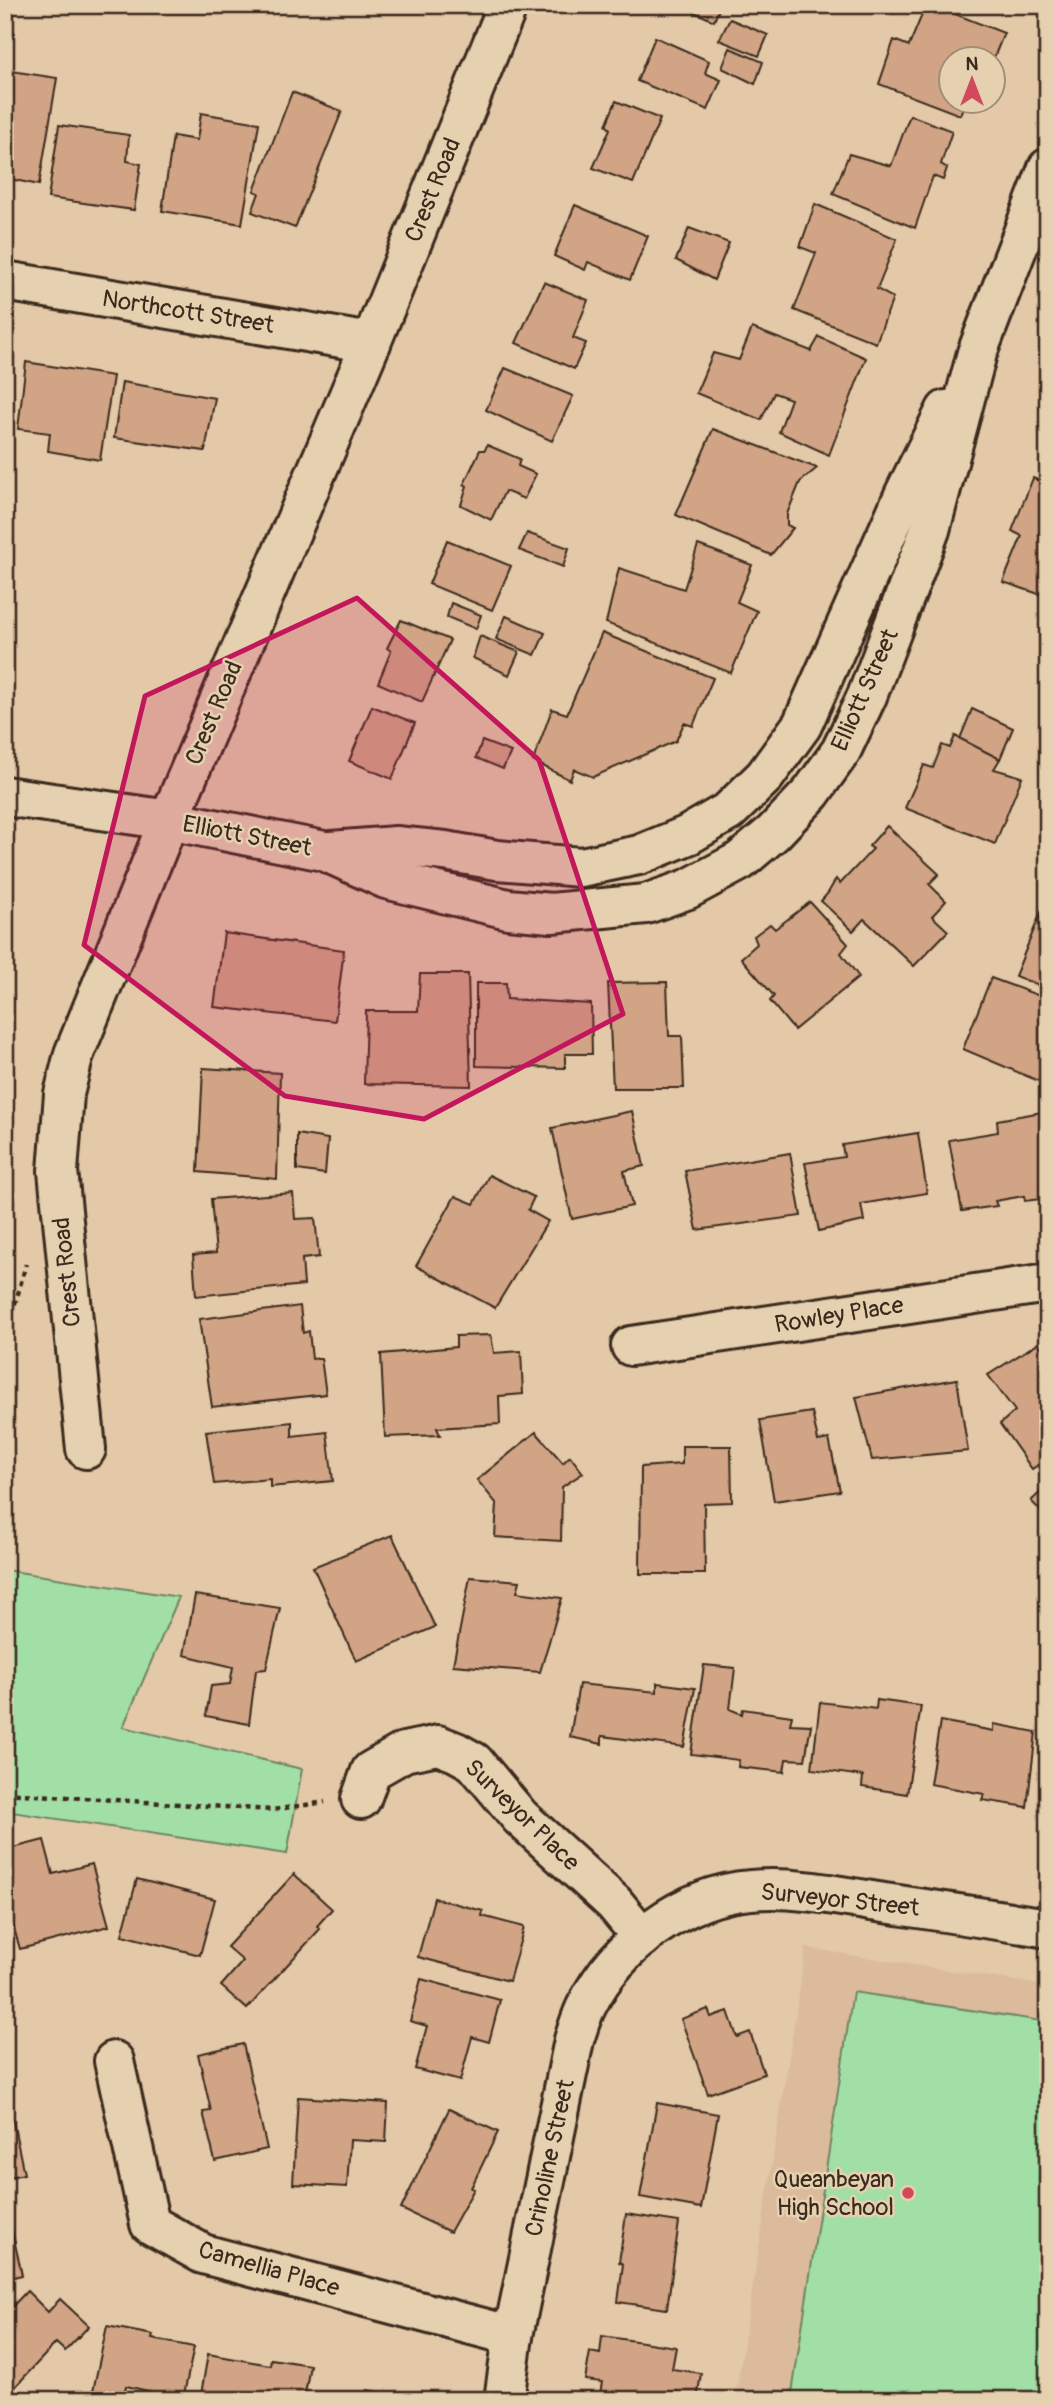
<svg xmlns="http://www.w3.org/2000/svg" width="1053" height="2405" font-family="Pangolin,sans-serif">
  <style>
    .built { fill: #dbbb9b }
    .green { fill: #a2dfa7; stroke: #6e8462; stroke-width: 2 }
    .building { fill: #d1a485; stroke: #3b2a1e; stroke-width: 2 }
    .lines { fill: none; stroke-linecap: round; stroke-linejoin: round }
    .minor-casing { stroke: #3b2a1e; stroke-width: 44 }
    .path { stroke: #3b2a1e; stroke-width: 4.5; stroke-dasharray: 5 5; stroke-linecap: butt }
    .minor { stroke: #e5d0af; stroke-width: 38 }
    .marked { fill: #c2185b; fill-opacity: 0.2; stroke: #c2185b; stroke-width: 5; stroke-linejoin: round }
    .poi-dot { fill: #d1495b; stroke: #e5d0af; stroke-width: 2.5 }
    .labels { text-anchor: middle; dominant-baseline: central; stroke-width: 5; stroke-linejoin: round; paint-order: stroke }
    .street-label { font-size: 24px; fill: #3b2a1e; stroke: #e5d0af }
    .poi-label { font-size: 24px; fill: #3b2a1e; stroke: #e5d0af; text-anchor: end }
  </style>
  <rect width="100%" height="100%" fill="#e3c9a8"/>
  <filter id="ink" filterUnits="userSpaceOnUse"><feTurbulence type="fractalNoise" baseFrequency=".0143" numOctaves="2"/><feDisplacementMap in="SourceGraphic" scale="14" xChannelSelector="R" yChannelSelector="G"/><feConvolveMatrix kernelMatrix="1 2 1 2 8 2 1 2 1" color-interpolation-filters="sRGB"/></filter>
  <g filter="url(#ink)">
    <path class="built" d="M806,1948L1048,1986V2400H735Z"/>
    <g class="green">
      <path d="M5,1570L179,1597L123,1727L302,1769L287,1854L5,1811Z"/>
      <path d="M853,1992L1048,2022V2400H791Z"/>
    </g>
    <g class="building">
      <path d="M679,5H721L714,21Z"/>
      <path d="M926,5H932L1004,33L993,60H951V102H965L960,115L879,84L894,40L909,46Z"/>
      <path d="M730,19L768,35L759,56L719,40Z"/>
      <path d="M655,37L709,61L705,73L721,80L708,110L637,81Z"/>
      <path d="M730,48L763,62L755,84L722,68Z"/>
      <path d="M5,70L57,78L39,185L5,178Z"/>
      <path d="M292,92L342,111L295,228L252,212L259,193L254,191Z"/>
      <path d="M616,101L660,119L633,183L593,168L610,129L606,125Z"/>
      <path d="M201,113L259,123L242,224L162,211L173,136L197,140Z"/>
      <path d="M910,115L952,131L941,164L947,168L943,180L933,176L915,228L833,194L849,154L891,166Z"/>
      <path d="M59,125L129,135L127,161L141,164L134,210L48,198Z"/>
      <path d="M815,204L897,239L877,289L893,298L876,343L794,310L816,253L800,247Z"/>
      <path d="M575,205L648,236L630,280L588,262L585,270L554,256Z"/>
      <path d="M689,228L729,243L714,280L676,260Z"/>
      <path d="M544,282L588,300L573,338L586,343L574,369L516,343Z"/>
      <path d="M752,328L811,351L819,337L866,358L829,455L779,432L791,399L774,393L761,420L696,393L713,353L739,360Z"/>
      <path d="M26,362L113,376L100,460L48,451L50,433L18,429Z"/>
      <path d="M505,368L573,396L552,441L486,410Z"/>
      <path d="M122,382L215,398L205,451L114,438Z"/>
      <path d="M713,429L817,468L800,482L787,514V525L793,528L771,555L676,515Z"/>
      <path d="M487,445L520,459L518,466L536,474L524,499L505,491L491,520L461,505L467,486L464,484L480,450H485Z"/>
      <path d="M1033,478L1048,485V597L1003,582L1022,536L1012,531Z"/>
      <path d="M527,533L569,548L563,567L519,550Z"/>
      <path d="M447,540L511,566L492,610L429,584Z"/>
      <path d="M698,545L752,565L737,602L757,611L731,673L606,623L619,568L684,589Z"/>
      <path d="M451,603L481,615L476,629L447,617Z"/>
      <path d="M506,616L545,633L535,655L496,639Z"/>
      <path d="M401,620L450,640L422,702L378,683L391,651L387,648Z"/>
      <path d="M602,633L713,678L693,726L684,723L676,741L593,777L574,769L570,780L533,761L552,709L567,714Z"/>
      <path d="M480,636L519,652L509,675L473,658Z"/>
      <path d="M372,706L415,723L392,779L349,761Z"/>
      <path d="M972,709L1013,728L1000,759L959,741Z"/>
      <path d="M955,736L1000,759L994,769L1022,777L995,844L905,808L924,765L933,768L942,745L950,748Z"/>
      <path d="M482,741L511,752L503,769L476,758Z"/>
      <path d="M887,826L939,874L929,884L946,901L932,916L948,931L914,966L864,919L853,931L821,901L828,893L836,879L840,884L873,849L869,846Z"/>
      <path d="M5,893L12,894L5,933Z"/>
      <path d="M1048,895V989L1015,976Z"/>
      <path d="M810,902L848,944L841,953L859,977L794,1030L770,1001L774,996L741,958L757,944L754,936L770,924L775,929Z"/>
      <path d="M224,933L344,950L335,1021L214,1007Z"/>
      <path d="M420,974H468L471,1086L364,1084L366,1011H418Z"/>
      <path d="M991,978L1048,999V1085L963,1049Z"/>
      <path d="M667,982L669,1036H682L684,1088H613L608,983Z"/>
      <path d="M476,983H506L507,999L591,1004L592,1054H565V1068L476,1066Z"/>
      <path d="M203,1068L280,1073L277,1179L198,1172Z"/>
      <path d="M632,1111L644,1166L624,1171L632,1206L572,1219L552,1128Z"/>
      <path d="M1048,1111V1198L1025,1201L1024,1196L995,1201L997,1206L962,1211L949,1140L998,1132L997,1120Z"/>
      <path d="M918,1133L927,1193L861,1204L864,1221L819,1231L805,1163L844,1157L842,1145Z"/>
      <path d="M297,1134L328,1139L325,1174L297,1170Z"/>
      <path d="M790,1153L801,1216L697,1230L685,1171Z"/>
      <path d="M489,1175L534,1197L528,1210L548,1221L495,1308L416,1266L455,1196L474,1204Z"/>
      <path d="M293,1193L295,1219L315,1218L319,1257L302,1259L304,1285L196,1296L193,1255L216,1253L211,1199Z"/>
      <path d="M300,1306L303,1333L309,1331L312,1359L321,1358L326,1394L212,1407L199,1319Z"/>
      <path d="M491,1335L494,1353L521,1351L523,1394L499,1396L500,1424L437,1428L440,1435L385,1437L381,1354L456,1347V1336Z"/>
      <path d="M1038,1343L1048,1357V1458L1032,1469L1000,1424L1015,1411L988,1375Z"/>
      <path d="M957,1379L968,1451L872,1460L856,1397Z"/>
      <path d="M812,1412L818,1441L829,1439L840,1491L774,1501L760,1420Z"/>
      <path d="M292,1422V1436L327,1432L333,1481L270,1487V1479L214,1484L206,1431Z"/>
      <path d="M536,1432L563,1463L570,1456L583,1473L562,1487L561,1541L495,1537L497,1504L477,1480Z"/>
      <path d="M682,1446H731L732,1502L704,1503L705,1574H640L641,1467L682,1464Z"/>
      <path d="M1048,1485V1518L1031,1501Z"/>
      <path d="M392,1535L435,1627L356,1661L313,1567Z"/>
      <path d="M470,1577L520,1581L517,1592L562,1598L540,1672L453,1665Z"/>
      <path d="M195,1595L280,1608L266,1669L256,1670L249,1724L206,1716L211,1686L230,1684L233,1667L184,1655Z"/>
      <path d="M704,1665L735,1668L730,1709L742,1714L743,1709L792,1716L790,1724L811,1725L805,1760L786,1759L784,1772L738,1767L739,1760L691,1754Z"/>
      <path d="M657,1683L695,1688L684,1747L602,1736V1744L570,1737L579,1684L657,1692Z"/>
      <path d="M877,1700L921,1706L907,1794L862,1787L863,1776L812,1769L820,1702L876,1709Z"/>
      <path d="M940,1721L994,1731V1724L1036,1732L1027,1807L982,1800L984,1794L930,1784Z"/>
      <path d="M44,1840L53,1874L92,1864L109,1926L20,1949L5,1897V1850Z"/>
      <path d="M294,1874L332,1909L317,1926L320,1929L247,2009L221,1986L243,1961L227,1947Z"/>
      <path d="M137,1879L215,1899L200,1955L122,1935Z"/>
      <path d="M434,1898L483,1911L482,1916L524,1927L509,1981L418,1957Z"/>
      <path d="M5,1972L13,1975L5,1996Z"/>
      <path d="M421,1979L500,2000L489,2042L472,2037L460,2081L415,2069L427,2026L410,2021Z"/>
      <path d="M708,2009L711,2017L728,2011L737,2037L750,2032L764,2074L708,2094L681,2019Z"/>
      <path d="M243,2044L267,2149L215,2161L203,2112L211,2111L198,2054Z"/>
      <path d="M5,2083L24,2174L5,2178Z"/>
      <path d="M298,2097L388,2103L386,2142L350,2140L347,2187L293,2184Z"/>
      <path d="M657,2103L718,2114L701,2208L640,2197Z"/>
      <path d="M449,2109L498,2132L471,2188L474,2189L450,2232L401,2209Z"/>
      <path d="M626,2214L679,2222L667,2309L618,2302L623,2264L619,2262Z"/>
      <path d="M12,2230L22,2275L5,2279V2231Z"/>
      <path d="M27,2291L48,2312L60,2299L89,2326L65,2351L56,2343L15,2387L5,2378V2314Z"/>
      <path d="M107,2326L153,2335L152,2339L194,2347L183,2399L126,2386L123,2397L93,2391Z"/>
      <path d="M602,2336L676,2347L672,2369L701,2373L697,2400H599L602,2382L585,2380L590,2352L600,2354Z"/>
      <path d="M208,2354L270,2365L271,2359L310,2365L304,2400H200Z"/>
      <path d="M367,2390L421,2399L428,2400H365Z"/>
    </g>
    <g class="lines">
      <g class="minor-casing">
        <g id="minor">
          <path d="M5,281L371,343"/>
          <path d="M5,796L169,820L324,851L386,879L508,909L551,913L646,904L688,889L740,861L773,833L811,793L841,751L867,696L930,530L977,353L1048,168"/>
          <path d="M331,851L396,846L445,851L497,860L581,867L639,855L688,835L729,811L765,776L802,725L905,493L946,410"/>
          <path d="M631,1346L1048,1283"/>
          <path d="M86,1449L58,1171L64,1094L74,1054L169,820L371,343L508,5"/>
          <path d="M361,1799L371,1771L404,1752L438,1745L456,1752L474,1762L520,1817L614,1903L642,1937"/>
          <path d="M114,2061L150,2224L203,2254L513,2336"/>
          <path d="M504,2400L513,2336L574,2040C578,2028 581,2016 587,2005C617,1945 684,1895 751,1890C795,1886 840,1896 884,1903C938,1911 993,1919 1048,1928"/>
        </g>
      </g>
      <g class="path">
        <path d="M5,1322L16,1301L26,1264"/>
        <path d="M5,1793L272,1810L325,1802"/>
      </g>
      <use href="#minor" class="minor"/>
    </g>
  </g>
  <path class="marked" d="M357,598L539,760L623,1014L424,1119L285,1096L84,945L145,696Z"/>
  <circle class="poi-dot" cx="908" cy="2193" r="7"/>
  <g class="labels">
    <g class="street-label">
      <text transform="translate(433 190) rotate(-68)">Crest Road</text>
      <text transform="translate(188 312) rotate(9)">Northcott Street</text>
      <text transform="translate(865 690) rotate(-66)">Elliott Street</text>
      <text transform="translate(214 713) rotate(-67)">Crest Road</text>
      <text transform="translate(247 836) rotate(11)">Elliott Street</text>
      <text transform="translate(67 1272) rotate(-96)">Crest Road</text>
      <text transform="translate(839 1315) rotate(-9)">Rowley Place</text>
      <text transform="translate(522 1815) rotate(44)">Surveyor Place</text>
      <text transform="translate(840 1900) rotate(6)">Surveyor Street</text>
      <text transform="translate(550 2158) rotate(-78)">Crinoline Street</text>
      <text transform="translate(269 2269) rotate(16)">Camellia Place</text>
    </g>
    <g class="poi-label">
      <text x="894" y="2179">Queanbeyan<tspan x="894" dy="28">High School</tspan></text>
    </g>
  </g>
  <rect width="1053" height="2405" fill="none" stroke="#e5d0af" stroke-width="28"/>
  <rect x="14" y="14" width="1025" height="2377" fill="none" stroke="#3b2a1e" stroke-width="2.5" filter="url(#ink)"/>
  <g transform="translate(972 80)"><circle r="33" fill="#e5d0af" stroke="#a18e75" stroke-width="2"/>
  <path d="M0-5L12 26L0 18L-12 26Z" fill="#d1495b"/>
  <text y="-10" font-size="19" font-weight="bold" text-anchor="middle" fill="#3b2a1e">N</text>
  </g>
</svg>
